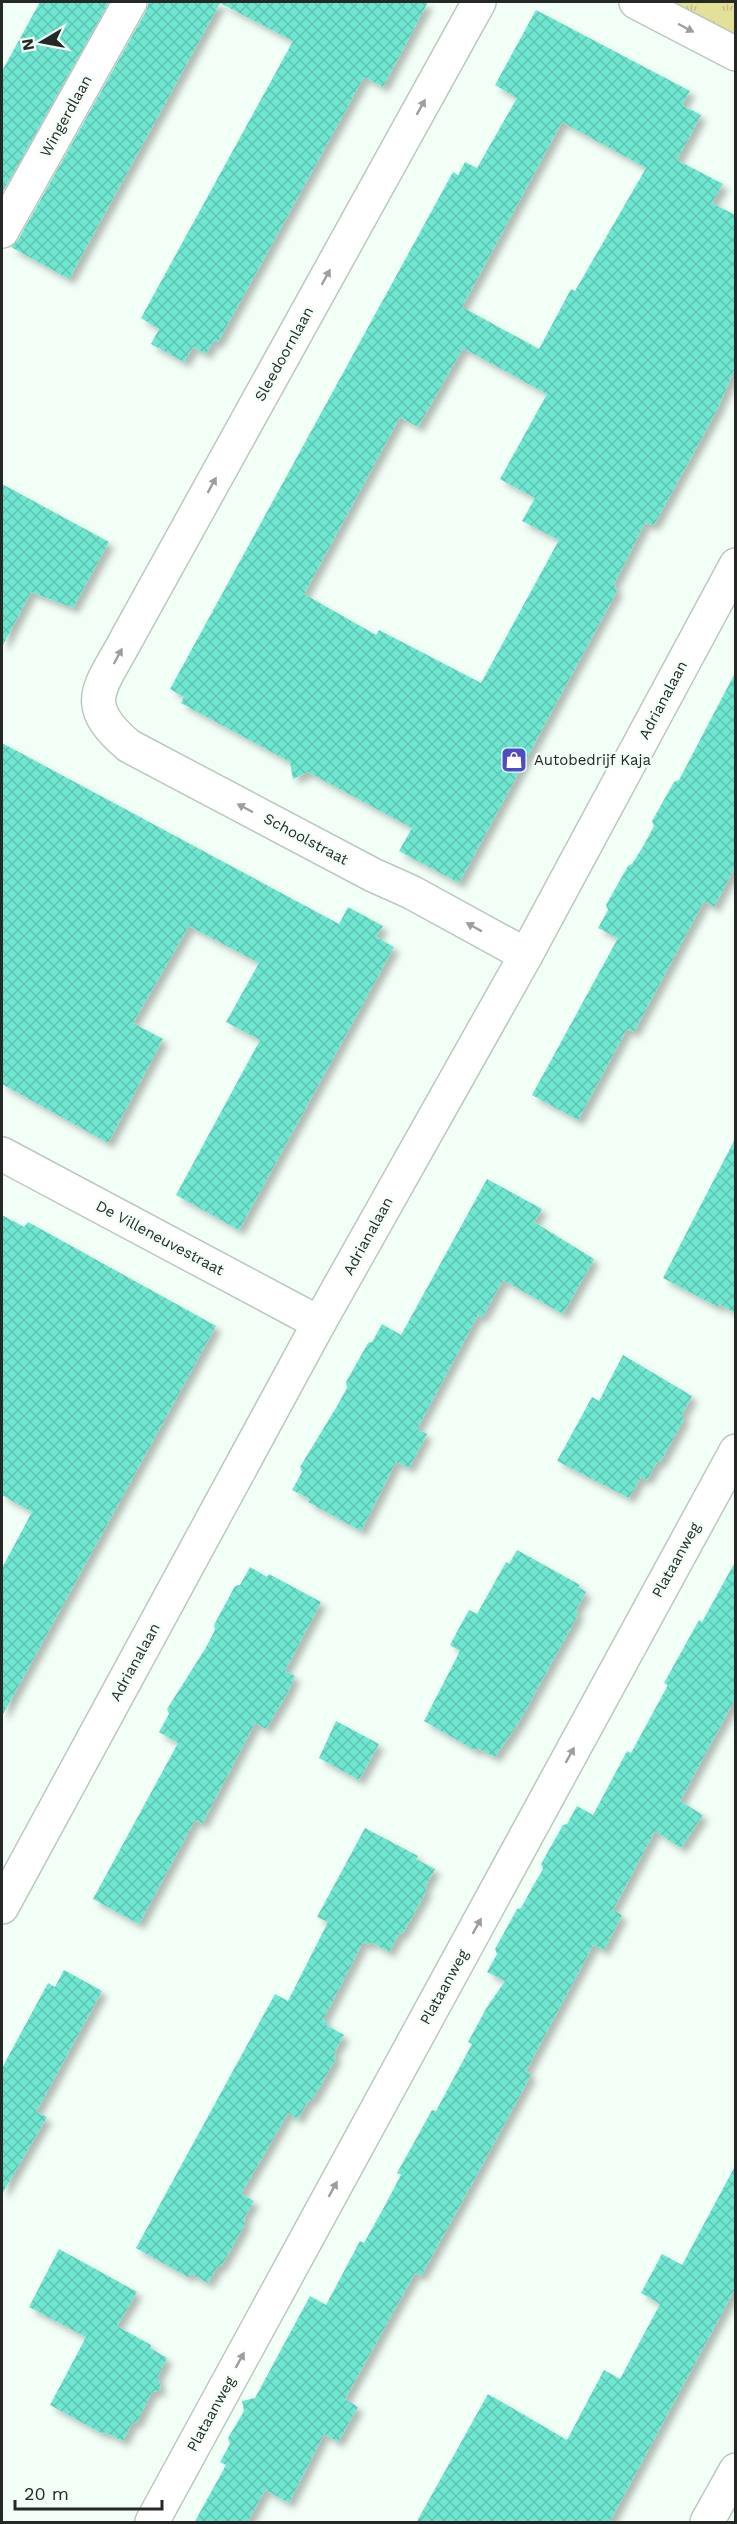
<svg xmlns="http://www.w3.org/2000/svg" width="737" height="2524" font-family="'Work Sans',sans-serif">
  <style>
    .grass { fill: url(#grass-tufts) }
    .building { fill: url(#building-cross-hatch); fill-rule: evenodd; filter: url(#shadow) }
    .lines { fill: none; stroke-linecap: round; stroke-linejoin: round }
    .minor-casing { stroke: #bbc8bf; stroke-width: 36 }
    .minor { stroke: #fff; stroke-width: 33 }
    .oneway { fill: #9d9f9d }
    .labels { text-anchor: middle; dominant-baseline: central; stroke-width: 5; stroke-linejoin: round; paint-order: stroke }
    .street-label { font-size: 15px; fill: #252926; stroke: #f2fff6 }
    .poi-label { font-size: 15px; fill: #252926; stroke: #f2fff6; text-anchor: start }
  </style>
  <defs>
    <pattern id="grass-tufts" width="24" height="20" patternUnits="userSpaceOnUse" patternTransform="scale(1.5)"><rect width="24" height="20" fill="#e3e099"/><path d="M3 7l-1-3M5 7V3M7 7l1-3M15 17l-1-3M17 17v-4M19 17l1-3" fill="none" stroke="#c3c084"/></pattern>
    <pattern id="building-cross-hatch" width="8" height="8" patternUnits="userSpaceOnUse" patternTransform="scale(1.5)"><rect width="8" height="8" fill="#6ee6d0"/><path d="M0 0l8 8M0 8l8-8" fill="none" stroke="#5fc5b2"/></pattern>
    <filter id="shadow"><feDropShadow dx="5.5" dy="5.5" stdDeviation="3" flood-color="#0004"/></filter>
  </defs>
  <rect width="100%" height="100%" fill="#f2fff6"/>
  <path class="grass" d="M672,2H735V36Z"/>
  <g class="building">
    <path d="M40,2H109L2,193V71Z"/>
    <path d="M149,2H428L383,87L364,77L218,342H213L206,354L193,347L184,362L151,344L159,329L141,318L293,41L220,3L69,279L11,247L18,240L146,11Z"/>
    <path d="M536,10L690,91L682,105L701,115L677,160L723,184L712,203L735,215V368L717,410L654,525L645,523L614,584L617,591L459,883L399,851L412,828L308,772L293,779L290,762L181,703L184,697L170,689L453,172L458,175L465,162L477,168L517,98L495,85ZM562,122L646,168L575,291L571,289L539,349L462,307ZM463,348L547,394L500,479L535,498L522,521L559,540L481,683L379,630L376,635L304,594L400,417L418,427Z"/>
    <path d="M2,484L109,542L73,608L31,592L2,647Z"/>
    <path d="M735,673V867L714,907L704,901L634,1032L627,1029L578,1120L532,1095L618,938L598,928L608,910L606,905L628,866L632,864L644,845L654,826L652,821L674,782L679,780Z"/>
    <path d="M2,743L339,924L348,907L383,926L376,937L394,947L239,1230L176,1195L260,1040L226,1022L259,963L189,926L133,1023L163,1039L108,1143L2,1084Z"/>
    <path d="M735,1139V1313L719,1304L718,1307L663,1278Z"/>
    <path d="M487,1179L542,1209L534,1222L594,1259L563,1314L503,1280L482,1318L478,1315L417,1429L427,1434L409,1468L396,1462L361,1531L308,1502L310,1499L292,1490L302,1472L300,1467L337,1406L347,1388L346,1382L368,1343L372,1342L382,1324L401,1335Z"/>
    <path d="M2,1215L24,1227L28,1222L216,1326L2,1716V1568L32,1512L2,1495Z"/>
    <path d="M623,1355L692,1396L682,1415L684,1419L661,1461L657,1462L647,1480L641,1477L629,1498L557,1461L592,1397L599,1401Z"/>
    <path d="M517,1550L580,1585L578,1587L586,1592L576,1610L578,1615L519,1722L495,1757L477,1748L476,1751L424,1721L460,1651L450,1645L459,1628L469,1610L477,1614L506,1562L509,1564Z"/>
    <path d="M735,1562V1699L680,1801L703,1815L681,1848L655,1831L613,1910L622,1915L604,1950L593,1945L526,2071L531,2075L474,2180L421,2276L415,2273L345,2399L358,2407L338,2442L324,2434L289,2503L265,2490L247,2523H194L226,2465L220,2462L230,2444L228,2438L244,2411L242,2401L255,2398L310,2296L326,2305L360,2241L364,2243L383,2209L401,2175L397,2173L432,2110L436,2111L472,2044L468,2042L487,2007L505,1981L487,1972L497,1954L495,1949L517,1909L521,1908L532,1888L543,1869L541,1864L563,1825L567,1824L577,1806L593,1815L627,1751L631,1753L668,1685L664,1683L699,1620L702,1622Z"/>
    <path d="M250,1567L267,1577L269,1574L321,1602L285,1671L295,1676L287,1694L266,1729L255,1723L202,1824L195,1820L139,1924L93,1899L178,1743L159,1732L169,1714L167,1709L205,1649L215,1630L214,1625L235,1586L240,1585Z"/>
    <path d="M336,1721L379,1744L359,1780L319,1758Z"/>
    <path d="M365,1828L418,1856L416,1859L435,1869L425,1887L426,1892L403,1933L399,1934L389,1952L371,1942L369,1945L363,1942L323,2020L328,2023L326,2025L344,2035L334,2053L336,2058L313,2099L308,2101L298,2119L288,2113L241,2194L254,2201L244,2218L245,2224L222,2265L218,2266L208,2283L191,2274L188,2277L136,2248L275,1994L288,2001L328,1922L317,1917Z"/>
    <path d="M64,1970L102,1991L36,2112L47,2117L2,2194V2068L48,1983L55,1987Z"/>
    <path d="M735,2166V2289L609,2523H416L488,2394L567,2440L604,2370L620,2379L660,2304L641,2293L662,2254L682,2265Z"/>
    <path d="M59,2249L137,2292L117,2326L151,2345L150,2348L167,2358L158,2376L161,2390L152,2392L137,2422L132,2423L123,2441L104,2432L103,2434L50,2405L86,2337L29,2307Z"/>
  </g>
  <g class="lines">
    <g class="minor-casing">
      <g id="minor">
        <path d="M479,2L127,638C101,688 78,703 129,746L373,875L411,892L526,955"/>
        <path d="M636,2L736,54"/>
        <path d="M2,231L130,2"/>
        <path d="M2,1154L319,1323"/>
        <path d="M2,1907L319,1323L526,955L736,565"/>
        <path d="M152,2522L736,1451"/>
        <path d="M707,2522L736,2470"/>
      </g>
    </g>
    <use href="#minor" class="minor"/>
  </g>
  <defs><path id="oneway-solid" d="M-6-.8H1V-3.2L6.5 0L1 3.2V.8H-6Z" transform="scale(1.5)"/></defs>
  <g class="oneway">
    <use href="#oneway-solid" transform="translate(686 28) rotate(28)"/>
    <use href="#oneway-solid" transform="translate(421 107) rotate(-61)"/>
    <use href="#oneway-solid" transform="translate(326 277) rotate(-61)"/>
    <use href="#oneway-solid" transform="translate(212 485) rotate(-61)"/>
    <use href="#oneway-solid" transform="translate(118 656) rotate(-62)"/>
    <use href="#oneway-solid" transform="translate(245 808) rotate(-152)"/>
    <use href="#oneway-solid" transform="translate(474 927) rotate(-151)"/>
    <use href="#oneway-solid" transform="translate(570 1755) rotate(-61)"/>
    <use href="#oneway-solid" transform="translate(477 1926) rotate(-61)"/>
    <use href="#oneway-solid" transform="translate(333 2189) rotate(-61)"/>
    <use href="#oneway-solid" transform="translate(240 2360) rotate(-61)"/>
  </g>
  <defs>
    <g id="shop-square" transform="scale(1.35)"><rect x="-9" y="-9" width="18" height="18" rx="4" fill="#4f4cc3" stroke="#f2fff6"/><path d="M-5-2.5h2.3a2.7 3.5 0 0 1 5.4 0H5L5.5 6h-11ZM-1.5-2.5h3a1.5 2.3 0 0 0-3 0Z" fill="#fff"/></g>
  </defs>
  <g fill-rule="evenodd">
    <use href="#shop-square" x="514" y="760"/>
  </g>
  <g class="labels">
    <g class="street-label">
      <text transform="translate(66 116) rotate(-61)">Wingerdlaan</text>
      <text transform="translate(284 354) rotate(-61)">Sleedoornlaan</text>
      <text transform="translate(663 700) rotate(-62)">Adrianalaan</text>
      <text transform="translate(306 839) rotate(28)">Schoolstraat</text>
      <text transform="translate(368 1236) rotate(-61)">Adrianalaan</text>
      <text transform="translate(160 1238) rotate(28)">De Villeneuvestraat</text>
      <text transform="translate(676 1560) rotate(-61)">Plataanweg</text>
      <text transform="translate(135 1662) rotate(-61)">Adrianalaan</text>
      <text transform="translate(444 1987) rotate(-61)">Plataanweg</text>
      <text transform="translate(211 2414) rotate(-61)">Plataanweg</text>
    </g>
    <g class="poi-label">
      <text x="534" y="760">Autobedrijf Kaja</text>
    </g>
  </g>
  <rect width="737" height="2524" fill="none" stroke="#252926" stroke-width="6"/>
  <g transform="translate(42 42) rotate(260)" stroke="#f2fff6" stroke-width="4.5" paint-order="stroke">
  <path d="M0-4.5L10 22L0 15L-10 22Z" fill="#252926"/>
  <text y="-9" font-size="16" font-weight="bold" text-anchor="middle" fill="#252926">N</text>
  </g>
  <path d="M15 2500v9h147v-9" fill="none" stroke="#252926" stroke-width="3"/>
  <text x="24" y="2500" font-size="18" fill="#252926" stroke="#f2fff6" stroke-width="4.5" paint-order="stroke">20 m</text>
</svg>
